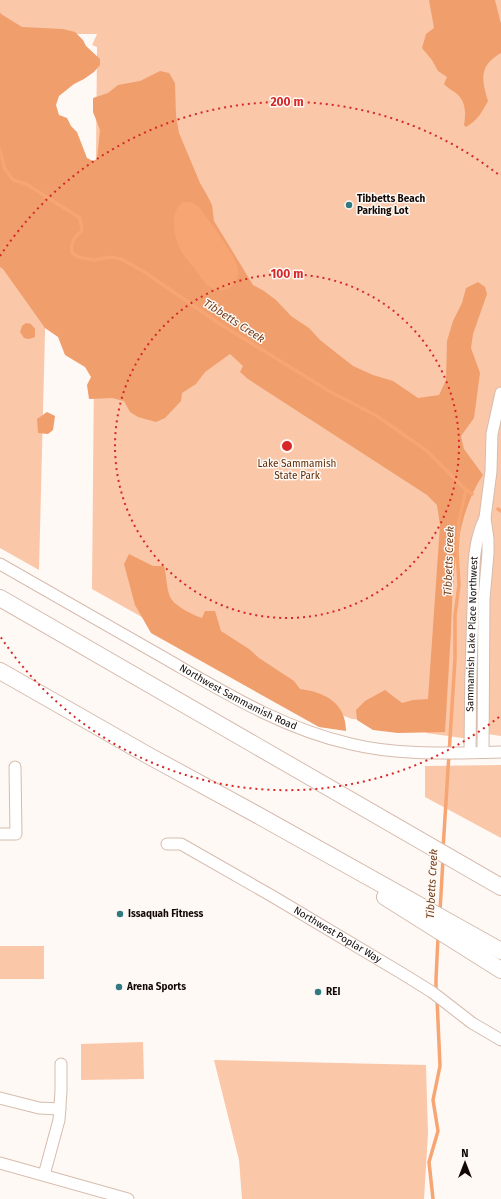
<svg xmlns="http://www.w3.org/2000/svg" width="501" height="1199" font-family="'Fira Sans',sans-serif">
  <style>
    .green { fill: #fbc7a9 }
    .forest { fill: #ef9e6c }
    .water { fill: #f6a573 }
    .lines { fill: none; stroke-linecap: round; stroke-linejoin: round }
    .stream { stroke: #f6a573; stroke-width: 3.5 }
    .minor-casing { stroke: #d6bcad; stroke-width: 13 }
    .highway-casing { stroke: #d6bcad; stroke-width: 18 }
    .minor { stroke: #fff; stroke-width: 11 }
    .highway { stroke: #fff; stroke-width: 16 }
    .ring { fill: none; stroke: #d62828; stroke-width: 2; stroke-dasharray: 2 4 }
    .poi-dot { fill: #317a80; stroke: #fff9f6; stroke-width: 1.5 }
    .labels { text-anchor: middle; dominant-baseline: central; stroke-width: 3; stroke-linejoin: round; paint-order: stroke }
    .poi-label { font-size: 10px; font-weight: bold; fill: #120905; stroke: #fff9f6; text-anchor: start }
    .park-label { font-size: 10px; fill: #5d2a03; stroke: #fff9f6 }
    .street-label { font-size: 10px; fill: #120905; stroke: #fff9f6 }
    .water-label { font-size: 11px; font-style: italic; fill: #703c18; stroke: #fff9f6 }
    .centre { fill: #d62828; stroke: #fff9f6; stroke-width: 2 }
    .ring-label { font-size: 12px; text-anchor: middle; font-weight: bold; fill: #d62828; stroke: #fff9f6; stroke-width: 3; stroke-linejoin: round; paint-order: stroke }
  </style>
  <rect width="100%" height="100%" fill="#fff9f6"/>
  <g class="green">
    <path d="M0,0H501V736L487,734L483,739H470L426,733L425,724L352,719L261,684L92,589L97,47L92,45L97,34H0Z"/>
    <path d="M52,54L39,570L0,548V56Z"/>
    <path d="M501,765V838L425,797V766Z"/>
    <rect x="0" y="946" width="44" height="33"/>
    <path d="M143,1042L144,1079L81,1080V1044Z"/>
    <path d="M214,1060L426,1065L428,1134L424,1199H242L239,1160Z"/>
  </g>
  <g class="forest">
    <path d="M429,0H495L501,24V53C478,66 482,80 488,101C482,112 477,121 466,127L464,125C466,115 466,101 457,94C453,90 448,89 444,84L447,77L438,71L432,60L422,48L426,34L434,28Z"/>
    <path d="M0,12L1,14L22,27L63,29L75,32L83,40L86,46L100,59V65L94,72L84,79L74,84L59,96L56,105L59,115L67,118L71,126L77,132L87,158L93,161L97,159L100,130L93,112V98L108,93L118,85L140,81L160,71L169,73L175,83L176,116L179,133L200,183L207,195L212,205L214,221L253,285L264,291L276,300L291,316L309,328L320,340L353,366L373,375L393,381L418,398L439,395L446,380L447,341L453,321L462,303L466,288L478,282L485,287L487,294L473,334L471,348L480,373L474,418L461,436L464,449L483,475C454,517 453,582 451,631C449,665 447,698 445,732L398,733L373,730L357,720L356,710L365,701L385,690L402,703L413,700L428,699L440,525L437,505L427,495L248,379L240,372L243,366L230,354L205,372L196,384L182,393L181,401L165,418L156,422L138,417L130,412L124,401L112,398L89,399L87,385L91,377L85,367L65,355L58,337L45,328L3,269L0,267Z"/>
    <path d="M26,323L31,324L35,329V337L29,339L24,338L20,332L22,326Z"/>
    <path d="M47,412L55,416L53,430L48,434L38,433L37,419Z"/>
    <path d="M129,554L153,566H164C167,576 166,592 172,600C177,607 193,615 202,618L205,611H215L221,631L249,649L259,658L294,681L300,689C325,692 346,703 346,731L319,727L151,633L135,605L124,564Z"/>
  </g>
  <path class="water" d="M182,202H192L199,207C208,219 235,255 238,268C239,276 236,282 231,287C224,293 215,290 208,286C203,282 199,274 195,269C190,263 182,255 179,247C173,233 170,213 182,202Z"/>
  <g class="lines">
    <g class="stream">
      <path d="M0,150L5,169L13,180L26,184L80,218L82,231C74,237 70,243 72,253L78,257L94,260L111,257L121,259L143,271L220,324L329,391L377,416L427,451L466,490L459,521L457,551L459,585L455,615V659L443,849"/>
      <path d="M466,490L472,494"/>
      <path d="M498,509L501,511"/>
      <path d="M440,911L443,859"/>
      <path d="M436,993V979L438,937"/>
      <path d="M433,1199L429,1162L438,1131L433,1100L440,1066L437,999"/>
    </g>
    <g class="minor-casing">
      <g id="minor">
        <path id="s1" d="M0,564C56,596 112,628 168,660C227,694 284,729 351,744C400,756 451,753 501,752"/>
        <path id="s2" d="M470,752C470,704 471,656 473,608C474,578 471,546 485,518"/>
        <path d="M483,752L484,599L488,553V539L485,518L491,471L492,434L501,393"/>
        <path d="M0,834H16L15,767"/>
        <path id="s3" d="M167,844H181L272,896L403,974L432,992L472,1023L501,1040"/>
        <path d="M0,1098L39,1108L60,1109"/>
        <path d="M0,1163L128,1199"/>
        <path d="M44,1175L59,1120L61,1091V1064"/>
      </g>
    </g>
    <g class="highway-casing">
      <g id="highway">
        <path d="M0,598L501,887"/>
        <path d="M0,671L151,757L254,813L501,951"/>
        <path d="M385,897L501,970"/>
      </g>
    </g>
    <use href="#minor" class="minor"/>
    <use href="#highway" class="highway"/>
  </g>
  <g class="ring">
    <circle cx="287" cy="446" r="172"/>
    <path d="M499 717A344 344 0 0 1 0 636M0 256A344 344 0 0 1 499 175"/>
  </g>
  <g class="poi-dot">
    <circle cx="349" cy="205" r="4"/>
    <circle cx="120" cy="914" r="4"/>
    <circle cx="119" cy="987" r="4"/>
    <circle cx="318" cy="992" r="4"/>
  </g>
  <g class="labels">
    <g class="poi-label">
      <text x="357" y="199">Tibbetts Beach<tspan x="357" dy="12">Parking Lot</tspan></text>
      <text x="128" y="914">Issaquah Fitness</text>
      <text x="127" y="987">Arena Sports</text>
      <text x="326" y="992">REI</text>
    </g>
    <g class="park-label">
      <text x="297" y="464">Lake Sammamish<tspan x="297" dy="12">State Park</tspan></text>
    </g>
    <g class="street-label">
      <text stroke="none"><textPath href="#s2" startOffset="118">Sammamish Lake Place Northwest</textPath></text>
      <text stroke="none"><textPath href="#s1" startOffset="273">Northwest Sammamish Road</textPath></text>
      <text stroke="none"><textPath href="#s3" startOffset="195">Northwest Poplar Way</textPath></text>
    </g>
    <g class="water-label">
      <text transform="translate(234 321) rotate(33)">Tibbetts Creek</text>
      <text transform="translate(449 561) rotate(-88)">Tibbetts Creek</text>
      <text transform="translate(432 884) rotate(-87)">Tibbetts Creek</text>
    </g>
  </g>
  <circle cx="287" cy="446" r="6" class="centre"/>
  <g class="ring-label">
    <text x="287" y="106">200 m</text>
    <text x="287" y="278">100 m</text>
  </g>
  <g transform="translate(465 1163)" stroke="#fff9f6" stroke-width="3" paint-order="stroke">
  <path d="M0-3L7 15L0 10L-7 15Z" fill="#120905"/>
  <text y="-6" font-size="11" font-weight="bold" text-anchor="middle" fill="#120905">N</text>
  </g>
</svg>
